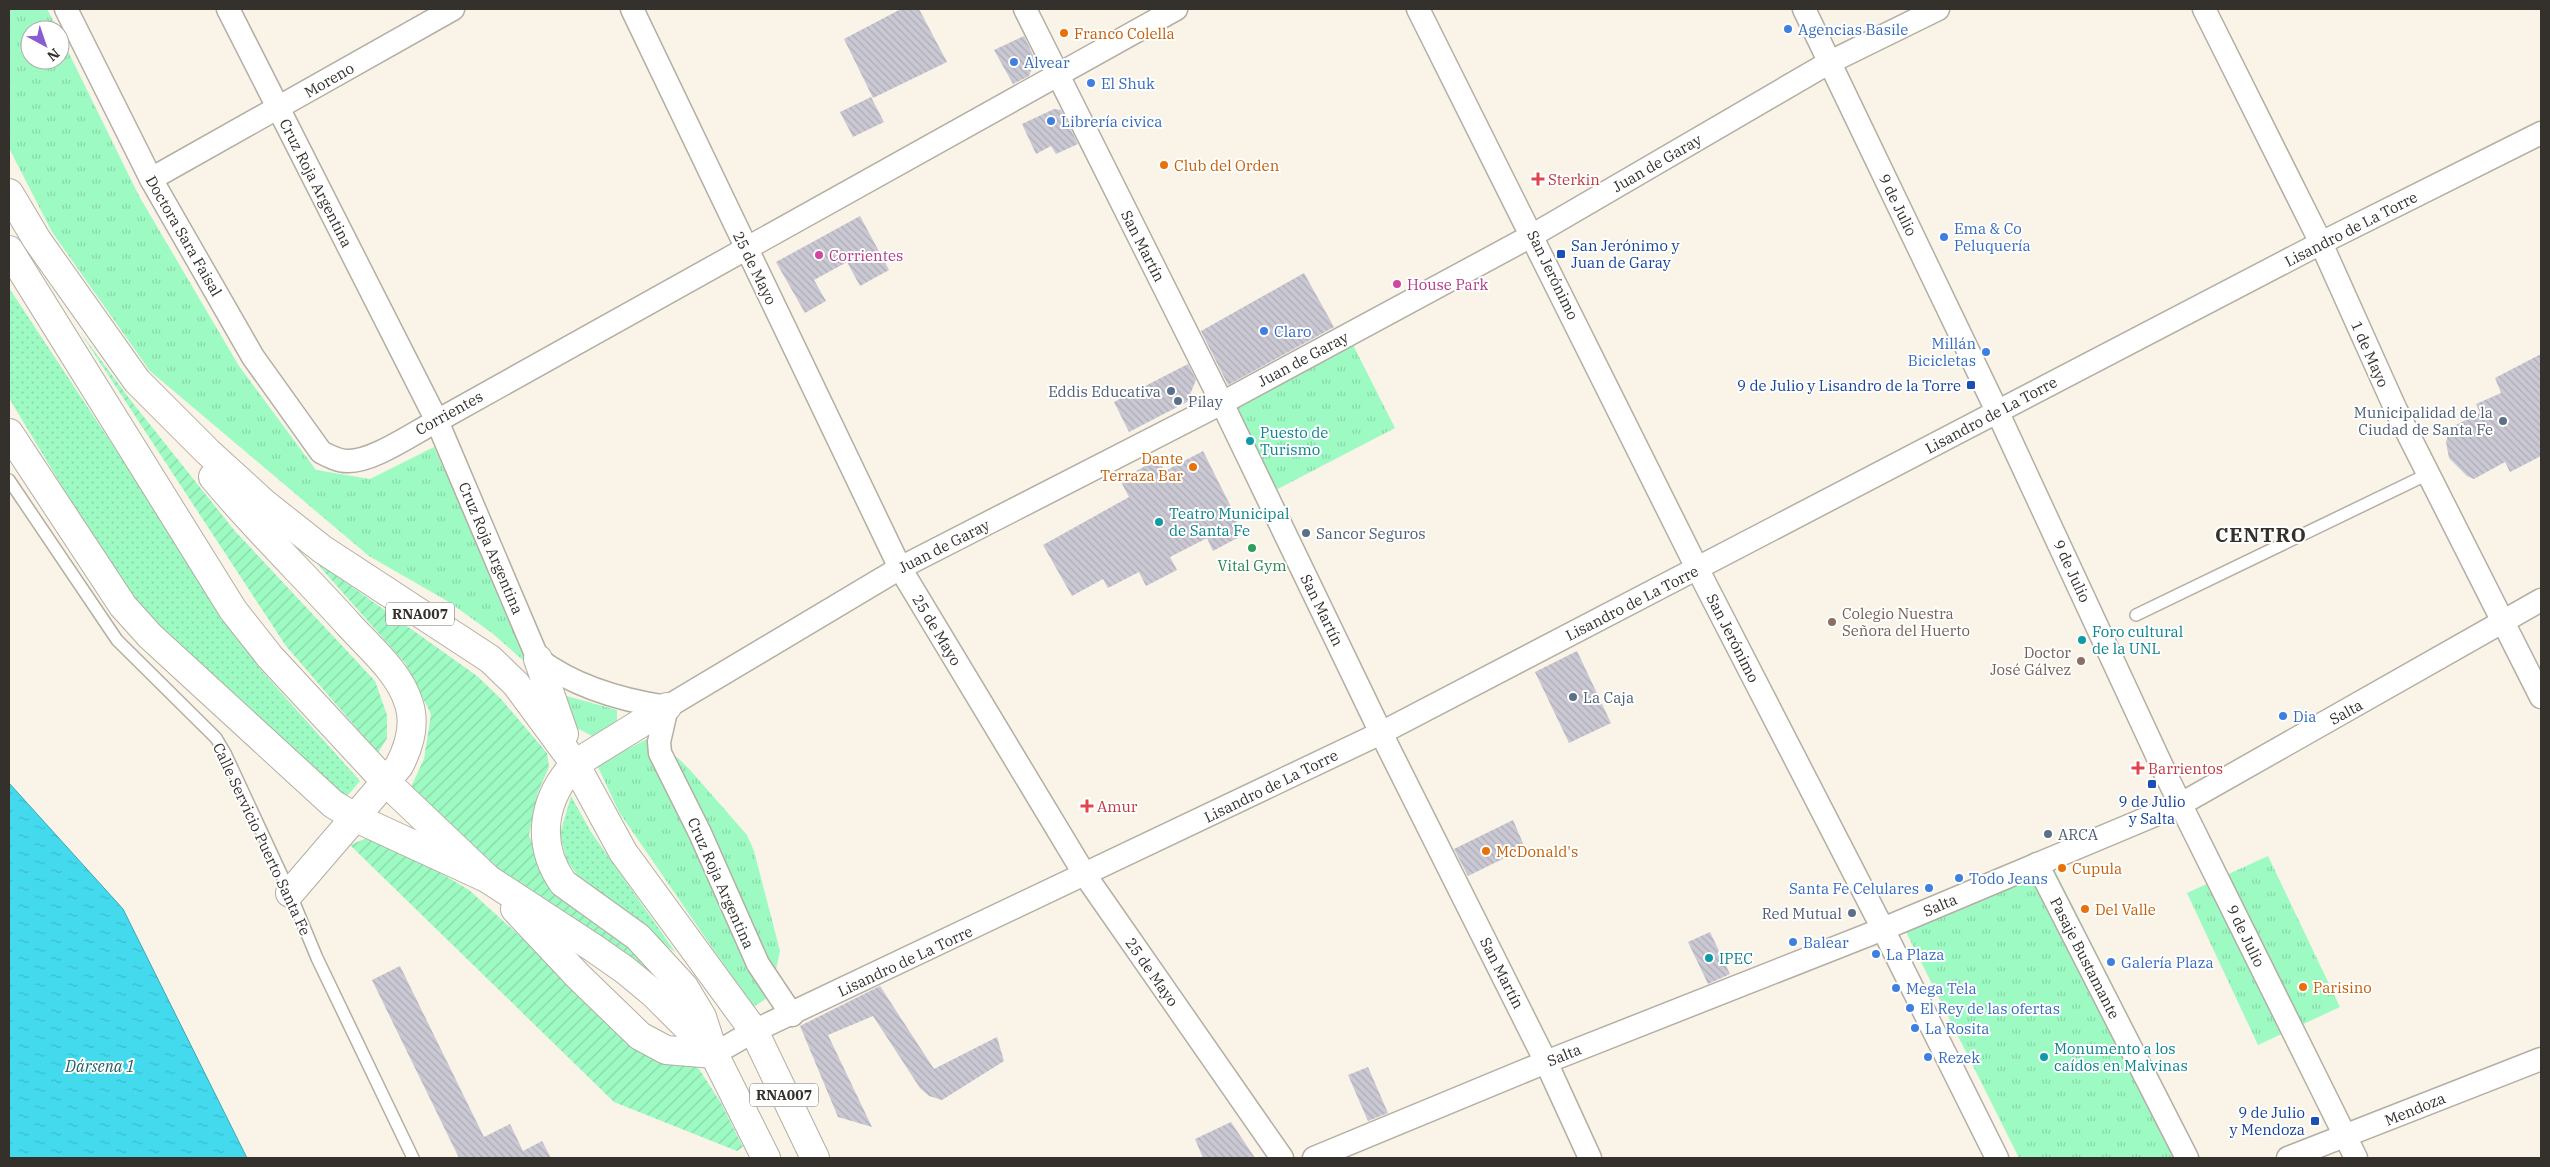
<svg xmlns="http://www.w3.org/2000/svg" width="2550" height="1167" font-family="'IBM Plex Serif',serif">
  <style>
    .grass { fill: url(#grass-dots) }
    .park { fill: url(#park-tufts) }
    .garden { fill: url(#garden-furrows) }
    .water { fill: url(#water-ripples); stroke: #3ea7b4 }
    .building { fill: url(#building-back-hatch) }
    .lines { fill: none; stroke-linecap: round; stroke-linejoin: round }
    .lane-casing { stroke: #b4aea3; stroke-width: 14 }
    .street-casing { stroke: #b4aea3; stroke-width: 25 }
    .secondary-casing { stroke: #b4aea3; stroke-width: 30 }
    .highway-casing { stroke: #b4aea3; stroke-width: 30 }
    .lane { stroke: #fff; stroke-width: 11 }
    .street { stroke: #fff; stroke-width: 22 }
    .secondary { stroke: #fff; stroke-width: 28 }
    .highway { stroke: #fff; stroke-width: 28 }
    .shop-dot { fill: #3f7fe0; stroke: #fff; stroke-width: 2 }
    .food-dot { fill: #e8710a; stroke: #fff; stroke-width: 2 }
    .health-dot { fill: #e0444e; stroke: #fff; stroke-width: 2 }
    .transit-dot { fill: #1a4fb4; stroke: #fff; stroke-width: 2 }
    .hotel-dot { fill: #d1479c; stroke: #fff; stroke-width: 2 }
    .service-dot { fill: #5c6f8a; stroke: #fff; stroke-width: 2 }
    .culture-dot { fill: #0f9aa8; stroke: #fff; stroke-width: 2 }
    .leisure-dot { fill: #2e9e5b; stroke: #fff; stroke-width: 2 }
    .education-dot { fill: #8d6e63; stroke: #fff; stroke-width: 2 }
    .labels { text-anchor: middle; dominant-baseline: central; stroke-width: 4; stroke-linejoin: round; paint-order: stroke }
    .shield { fill: #fff; stroke: #716f6c; stroke-width: 1 }
    .shield-label { font-size: 14px; font-weight: bold; fill: #34312d }
    .shop-label { font-size: 15px; fill: #366cbe; stroke: #fff; text-anchor: start }
    .food-label { font-size: 15px; fill: #c56008; stroke: #fff; text-anchor: start }
    .street-label { font-size: 15px; fill: #34312d; stroke: #fff }
    .health-label { font-size: 15px; fill: #be3a42; stroke: #fff; text-anchor: start }
    .transit-label { font-size: 15px; fill: #164399; stroke: #fff; text-anchor: end }
    .hotel-label { font-size: 15px; fill: #b23c85; stroke: #fff; text-anchor: start }
    .service-label { font-size: 15px; fill: #4e5e75; stroke: #fff; text-anchor: start }
    .culture-label { font-size: 15px; fill: #0d838f; stroke: #fff; text-anchor: start }
    .leisure-label { font-size: 15px; fill: #27864d; stroke: #fff }
    .education-label { font-size: 15px; fill: #785e54; stroke: #fff; text-anchor: start }
    .water-label { font-size: 16px; font-style: italic; fill: #215d66; stroke: #fff }
    .district-label { font-size: 20px; font-weight: bold; letter-spacing: 1px; fill: #34312d; stroke: #fff }
  </style>
  <defs>
    <pattern id="grass-dots" width="8" height="8" patternUnits="userSpaceOnUse" patternTransform="scale(1.25)"><rect width="8" height="8" fill="#9dfac2"/><path d="M2 2h.1M6 6h.1" fill="none" stroke="#88d7a7" stroke-width="1.8" stroke-linecap="round"/></pattern>
    <pattern id="park-tufts" width="24" height="20" patternUnits="userSpaceOnUse" patternTransform="scale(1.25)"><rect width="24" height="20" fill="#9dfac2"/><path d="M3 7l-1-3M5 7V3M7 7l1-3M15 17l-1-3M17 17v-4M19 17l1-3" fill="none" stroke="#88d7a7"/></pattern>
    <pattern id="garden-furrows" width="10" height="10" patternUnits="userSpaceOnUse" patternTransform="scale(1.25)"><rect width="10" height="10" fill="#9dfac2"/><path d="M-1 1l2-2M0 10L10 0M9 11l2-2" fill="none" stroke="#88d7a7"/></pattern>
    <pattern id="water-ripples" width="26" height="14" patternUnits="userSpaceOnUse" patternTransform="scale(1.25)"><rect width="26" height="14" fill="#43daee"/><path d="M2 4q2-2 4 0t4 0M15 11q2-2 4 0t4 0" fill="none" stroke="#3bbccc"/></pattern>
    <pattern id="building-back-hatch" width="6" height="6" patternUnits="userSpaceOnUse" patternTransform="scale(1.25)"><rect width="6" height="6" fill="#cac8d3"/><path d="M-1 5l2 2M0 0l6 6M5-1l2 2" fill="none" stroke="#aeacb5"/></pattern>
  </defs>
  <rect width="100%" height="100%" fill="#f9f3e8"/>
  <g class="grass">
    <path d="M9,288L261,670L360,781L342,802L129,598L9,398Z"/>
    <path d="M571,796L591,832L676,953L581,880L567,861L560,834Z"/>
  </g>
  <g class="park">
    <path d="M9,9H47L58,30H30V60H60V35L139,196L239,366L316,470L370,479L434,447L534,670L492,633L449,602L369,556L150,371L52,232L9,148Z"/>
    <path d="M1350,339L1395,428L1270,493L1227,405Z"/>
    <path d="M563,695L617,710V720L596,738L577,728Z"/>
    <path d="M651,737L766,999L753,1007L619,812L597,765Z"/>
    <path d="M663,752L678,758L691,771L747,835L754,851L780,951L774,979Z"/>
    <path d="M2268,856L2340,1007L2258,1045L2187,893Z"/>
    <path d="M2054,869L2200,1158H2019L1905,930Z"/>
  </g>
  <g class="garden">
    <path d="M80,332L132,402L234,530L375,681L387,715V738L378,753L286,646Z"/>
    <path d="M313,559L477,676L501,699L547,753L549,767L538,792L529,835L544,874L627,944L655,976L496,868L411,787L424,759L431,714L405,663Z"/>
    <path d="M367,838L390,843L469,890L555,968L699,1069L721,1103L743,1147L737,1151L614,1102L350,845Z"/>
  </g>
  <path class="water" d="M9,783L123,909L247,1158H9Z"/>
  <g class="building">
    <path d="M901,9H919L947,62L873,98L844,39Z"/>
    <path d="M1024,36L1035,59L1029,76L1013,84L994,50Z"/>
    <path d="M871,97L884,122L853,137L840,112Z"/>
    <path d="M1054,109L1061,110L1078,144L1056,154L1051,146L1036,154L1022,124Z"/>
    <path d="M860,216L889,270L860,286L847,262L814,280L826,301L805,313L776,262Z"/>
    <path d="M1304,273L1334,327L1228,385L1201,331Z"/>
    <path d="M2541,354V456L2510,472L2505,462L2474,479L2467,476L2449,458L2446,442L2450,428L2480,413L2476,404L2501,393L2495,378Z"/>
    <path d="M1188,364L1196,380L1187,402L1129,432L1114,402Z"/>
    <path d="M1203,451L1238,521L1232,524L1239,537L1213,551L1207,538L1170,557L1177,570L1146,586L1139,572L1108,588L1103,579L1072,596L1043,545L1129,497L1120,480L1158,459L1165,471Z"/>
    <path d="M1577,651L1611,723L1569,743L1535,672Z"/>
    <path d="M1513,820L1525,848L1468,876L1454,849Z"/>
    <path d="M1710,932L1730,974L1708,984L1688,942Z"/>
    <path d="M400,966L484,1137L510,1124L523,1151L542,1141L551,1158H459L372,980Z"/>
    <path d="M880,986L934,1069L997,1037L1004,1061L942,1100L929,1096L920,1088L873,1016L828,1035L872,1127L838,1117L800,1026Z"/>
    <path d="M1368,1067L1388,1113L1368,1121L1348,1075Z"/>
    <path d="M1231,1122L1255,1158H1203L1195,1139Z"/>
  </g>
  <g class="lines">
    <g class="lane-casing">
      <g id="lane">
        <path d="M9,480L117,640L216,738L225,753L290,893L317,958L413,1158"/>
        <path d="M2136,615L2428,474"/>
      </g>
    </g>
    <g class="street-casing">
      <g id="street">
        <path d="M66,9L151,179L253,357L321,452C329,456 338,461 347,461C373,462 413,433 437,421L1176,9"/>
        <path d="M228,9L437,421L538,659C575,687 620,700 667,707"/>
        <path d="M632,9L900,568L1085,875L1282,1158"/>
        <path d="M1025,9L1222,403L1381,733L1546,1062L1590,1158"/>
        <path d="M1418,9L1698,570L1883,929L1997,1158"/>
        <path d="M1804,9L1997,411L2166,775L2356,1158"/>
        <path d="M2204,9L2321,243L2396,410L2541,697"/>
        <path d="M151,179L453,9"/>
        <path d="M667,707L900,568L1222,403L1533,235L1830,62L1938,9"/>
        <path d="M667,707L659,742L660,753L700,833L758,964L792,1015"/>
        <path d="M2037,864L2187,1158"/>
        <path d="M714,1054L754,1031L1381,733L2321,243L2541,133"/>
        <path d="M1314,1158L1546,1062L1883,929L2181,804L2541,600"/>
        <path d="M2288,1158L2541,1059"/>
      </g>
    </g>
    <g class="secondary-casing">
      <path id="secondary" d="M9,433L123,606L150,636L333,804L356,818L484,877"/>
    </g>
    <g class="highway-casing">
      <g id="highway">
        <path d="M9,193L37,240L137,381L208,452L265,504L322,549L490,659L516,684L575,764L623,852L754,1031L815,1158"/>
        <path d="M9,250L233,610L270,657L386,782L488,879L595,949L625,970L654,994L714,1054"/>
        <path d="M213,477C256,529 305,576 350,626C371,649 400,673 409,704C416,726 409,747 399,766L290,893"/>
        <path d="M538,659L564,734"/>
        <path d="M667,707L575,764C543,798 535,843 563,883L638,937L684,987L702,1017L714,1054L766,1158"/>
        <path d="M515,909L578,976L640,1036L666,1050L714,1054"/>
      </g>
    </g>
    <use href="#lane" class="lane"/>
    <use href="#street" class="street"/>
    <use href="#secondary" class="secondary"/>
    <use href="#highway" class="highway"/>
  </g>
  <g class="shop-dot">
    <circle cx="1788" cy="29" r="5"/>
    <circle cx="1014" cy="62" r="5"/>
    <circle cx="1091" cy="83" r="5"/>
    <circle cx="1051" cy="121" r="5"/>
    <circle cx="1944" cy="237" r="5"/>
    <circle cx="1264" cy="331" r="5"/>
    <circle cx="1986" cy="352" r="5"/>
    <circle cx="2283" cy="716" r="5"/>
    <circle cx="1959" cy="878" r="5"/>
    <circle cx="1929" cy="888" r="5"/>
    <circle cx="1793" cy="942" r="5"/>
    <circle cx="1876" cy="954" r="5"/>
    <circle cx="2111" cy="962" r="5"/>
    <circle cx="1896" cy="988" r="5"/>
    <circle cx="1910" cy="1008" r="5"/>
    <circle cx="1915" cy="1028" r="5"/>
    <circle cx="1928" cy="1057" r="5"/>
  </g>
  <g class="food-dot">
    <circle cx="1064" cy="33" r="5"/>
    <circle cx="1164" cy="165" r="5"/>
    <circle cx="1193" cy="467" r="5"/>
    <circle cx="1486" cy="851" r="5"/>
    <circle cx="2062" cy="868" r="5"/>
    <circle cx="2085" cy="909" r="5"/>
    <circle cx="2303" cy="987" r="5"/>
  </g>
  <g class="health-dot">
    <path d="M1535.5 171.5h5v5h5v5h-5v5h-5v-5h-5v-5h5z"/>
    <path d="M2135.5 760.5h5v5h5v5h-5v5h-5v-5h-5v-5h5z"/>
    <path d="M1084.5 798.5h5v5h5v5h-5v5h-5v-5h-5v-5h5z"/>
  </g>
  <g class="transit-dot">
    <rect x="1556" y="249" width="10" height="10" rx="2.5"/>
    <rect x="1966" y="380" width="10" height="10" rx="2.5"/>
    <rect x="2147" y="779" width="10" height="10" rx="2.5"/>
    <rect x="2310" y="1116" width="10" height="10" rx="2.5"/>
  </g>
  <g class="hotel-dot">
    <circle cx="819" cy="255" r="5"/>
    <circle cx="1397" cy="284" r="5"/>
  </g>
  <g class="service-dot">
    <circle cx="1171" cy="391" r="5"/>
    <circle cx="1178" cy="401" r="5"/>
    <circle cx="2503" cy="421" r="5"/>
    <circle cx="1306" cy="533" r="5"/>
    <circle cx="1573" cy="697" r="5"/>
    <circle cx="2048" cy="834" r="5"/>
    <circle cx="1852" cy="913" r="5"/>
  </g>
  <g class="culture-dot">
    <circle cx="1250" cy="441" r="5"/>
    <circle cx="1159" cy="522" r="5"/>
    <circle cx="2082" cy="640" r="5"/>
    <circle cx="1709" cy="958" r="5"/>
    <circle cx="2044" cy="1057" r="5"/>
  </g>
  <circle class="leisure-dot" cx="1252" cy="548" r="5"/>
  <g class="education-dot">
    <circle cx="1832" cy="622" r="5"/>
    <circle cx="2081" cy="661" r="5"/>
  </g>
  <g class="labels">
    <g class="shield">
      <rect x="386" y="602.5" width="68" height="23" rx="4"/>
      <rect x="750" y="1083.5" width="68" height="23" rx="4"/>
    </g>
    <g class="shield-label">
      <text x="420" y="614">RNA007</text>
      <text x="784" y="1095">RNA007</text>
    </g>
    <g class="shop-label">
      <text x="1798" y="29">Agencias Basile</text>
      <text x="1024" y="62">Alvear</text>
      <text x="1101" y="83">El Shuk</text>
      <text x="1061" y="121">Librería civica</text>
      <text x="1954" y="228">Ema &amp; Co<tspan x="1954" dy="17">Peluquería</tspan></text>
      <text x="1274" y="331">Claro</text>
      <text x="1976" y="343" text-anchor="end">Millán<tspan x="1976" dy="17">Bicicletas</tspan></text>
      <text x="2293" y="716">Dia</text>
      <text x="1969" y="878">Todo Jeans</text>
      <text x="1919" y="888" text-anchor="end">Santa Fe Celulares</text>
      <text x="1803" y="942">Balear</text>
      <text x="1886" y="954">La Plaza</text>
      <text x="2121" y="962">Galería Plaza</text>
      <text x="1906" y="988">Mega Tela</text>
      <text x="1920" y="1008">El Rey de las ofertas</text>
      <text x="1925" y="1028">La Rosita</text>
      <text x="1938" y="1057">Rezek</text>
    </g>
    <g class="food-label">
      <text x="1074" y="33">Franco Colella</text>
      <text x="1174" y="165">Club del Orden</text>
      <text x="1183" y="458" text-anchor="end">Dante<tspan x="1183" dy="17">Terraza Bar</tspan></text>
      <text x="1496" y="851">McDonald's</text>
      <text x="2072" y="868">Cupula</text>
      <text x="2095" y="909">Del Valle</text>
      <text x="2313" y="987">Parisino</text>
    </g>
    <g class="street-label">
      <text transform="translate(329 80) rotate(-30)">Moreno</text>
      <text transform="translate(1657 163) rotate(-30)">Juan de Garay</text>
      <text transform="translate(316 183) rotate(63)">Cruz Roja Argentina</text>
      <text transform="translate(1898 205) rotate(64)">9 de Julio</text>
      <text transform="translate(2351 229) rotate(-27)">Lisandro de La Torre</text>
      <text transform="translate(184 236) rotate(60)">Doctora Sara Faisal</text>
      <text transform="translate(1143 246) rotate(63)">San Martín</text>
      <text transform="translate(755 268) rotate(64)">25 de Mayo</text>
      <text transform="translate(1553 275) rotate(64)">San Jerónimo</text>
      <text transform="translate(2370 354) rotate(66)">1 de Mayo</text>
      <text transform="translate(1303 359) rotate(-28)">Juan de Garay</text>
      <text transform="translate(449 413) rotate(-29)">Corrientes</text>
      <text transform="translate(1991 415) rotate(-28)">Lisandro de La Torre</text>
      <text transform="translate(944 546) rotate(-27)">Juan de Garay</text>
      <text transform="translate(491 548) rotate(67)">Cruz Roja Argentina</text>
      <text transform="translate(2072 571) rotate(65)">9 de Julio</text>
      <text transform="translate(1632 603) rotate(-27)">Lisandro de La Torre</text>
      <text transform="translate(1322 610) rotate(64)">San Martín</text>
      <text transform="translate(937 630) rotate(59)">25 de Mayo</text>
      <text transform="translate(1733 638) rotate(63)">San Jerónimo</text>
      <text transform="translate(2346 712) rotate(-29)">Salta</text>
      <text transform="translate(1271 786) rotate(-26)">Lisandro de La Torre</text>
      <text transform="translate(262 839) rotate(65)">Calle Servicio Puerto Santa Fe</text>
      <text transform="translate(721 883) rotate(66)">Cruz Roja Argentina</text>
      <text transform="translate(1940 905) rotate(-23)">Salta</text>
      <text transform="translate(2246 936) rotate(64)">9 de Julio</text>
      <text transform="translate(2085 958) rotate(63)">Pasaje Bustamante</text>
      <text transform="translate(905 961) rotate(-25)">Lisandro de La Torre</text>
      <text transform="translate(1152 972) rotate(55)">25 de Mayo</text>
      <text transform="translate(1502 973) rotate(63)">San Martín</text>
      <text transform="translate(1564 1055) rotate(-22)">Salta</text>
      <text transform="translate(2415 1109) rotate(-22)">Mendoza</text>
    </g>
    <g class="health-label">
      <text x="1548" y="179">Sterkin</text>
      <text x="2148" y="768">Barrientos</text>
      <text x="1097" y="806">Amur</text>
    </g>
    <g class="transit-label">
      <text x="1571" y="245" text-anchor="start">San Jerónimo y<tspan x="1571" dy="17">Juan de Garay</tspan></text>
      <text x="1961" y="385">9 de Julio y Lisandro de la Torre</text>
      <text x="2152" y="801" text-anchor="middle">9 de Julio<tspan x="2152" dy="17">y Salta</tspan></text>
      <text x="2305" y="1112">9 de Julio<tspan x="2305" dy="17">y Mendoza</tspan></text>
    </g>
    <g class="hotel-label">
      <text x="829" y="255">Corrientes</text>
      <text x="1407" y="284">House Park</text>
    </g>
    <g class="service-label">
      <text x="1161" y="391" text-anchor="end">Eddis Educativa</text>
      <text x="1188" y="401">Pilay</text>
      <text x="2493" y="412" text-anchor="end">Municipalidad de la<tspan x="2493" dy="17">Ciudad de Santa Fe</tspan></text>
      <text x="1316" y="533">Sancor Seguros</text>
      <text x="1583" y="697">La Caja</text>
      <text x="2058" y="834">ARCA</text>
      <text x="1842" y="913" text-anchor="end">Red Mutual</text>
    </g>
    <g class="culture-label">
      <text x="1260" y="432">Puesto de<tspan x="1260" dy="17">Turismo</tspan></text>
      <text x="1169" y="513">Teatro Municipal<tspan x="1169" dy="17">de Santa Fe</tspan></text>
      <text x="2092" y="631">Foro cultural<tspan x="2092" dy="17">de la UNL</tspan></text>
      <text x="1719" y="958">IPEC</text>
      <text x="2054" y="1048">Monumento a los<tspan x="2054" dy="17">caídos en Malvinas</tspan></text>
    </g>
    <g class="leisure-label">
      <text x="1252" y="565">Vital Gym</text>
    </g>
    <g class="education-label">
      <text x="1842" y="613">Colegio Nuestra<tspan x="1842" dy="17">Señora del Huerto</tspan></text>
      <text x="2071" y="652" text-anchor="end">Doctor<tspan x="2071" dy="17">José Gálvez</tspan></text>
    </g>
    <g class="water-label">
      <text x="100" y="1066">Dársena 1</text>
    </g>
    <g class="district-label">
      <text x="2261" y="534">CENTRO</text>
    </g>
  </g>
  <rect width="2550" height="1167" fill="none" stroke="#34312d" stroke-width="20"/>
  <g transform="translate(45 45) rotate(140)"><circle r="24" fill="#ffffff" stroke="#aeadab"/>
  <path d="M0-4L9 19L0 12L-9 19Z" fill="#8b5bd5"/>
  <text y="-8" font-size="14" font-weight="bold" text-anchor="middle" fill="#34312d">N</text>
  </g>
</svg>
